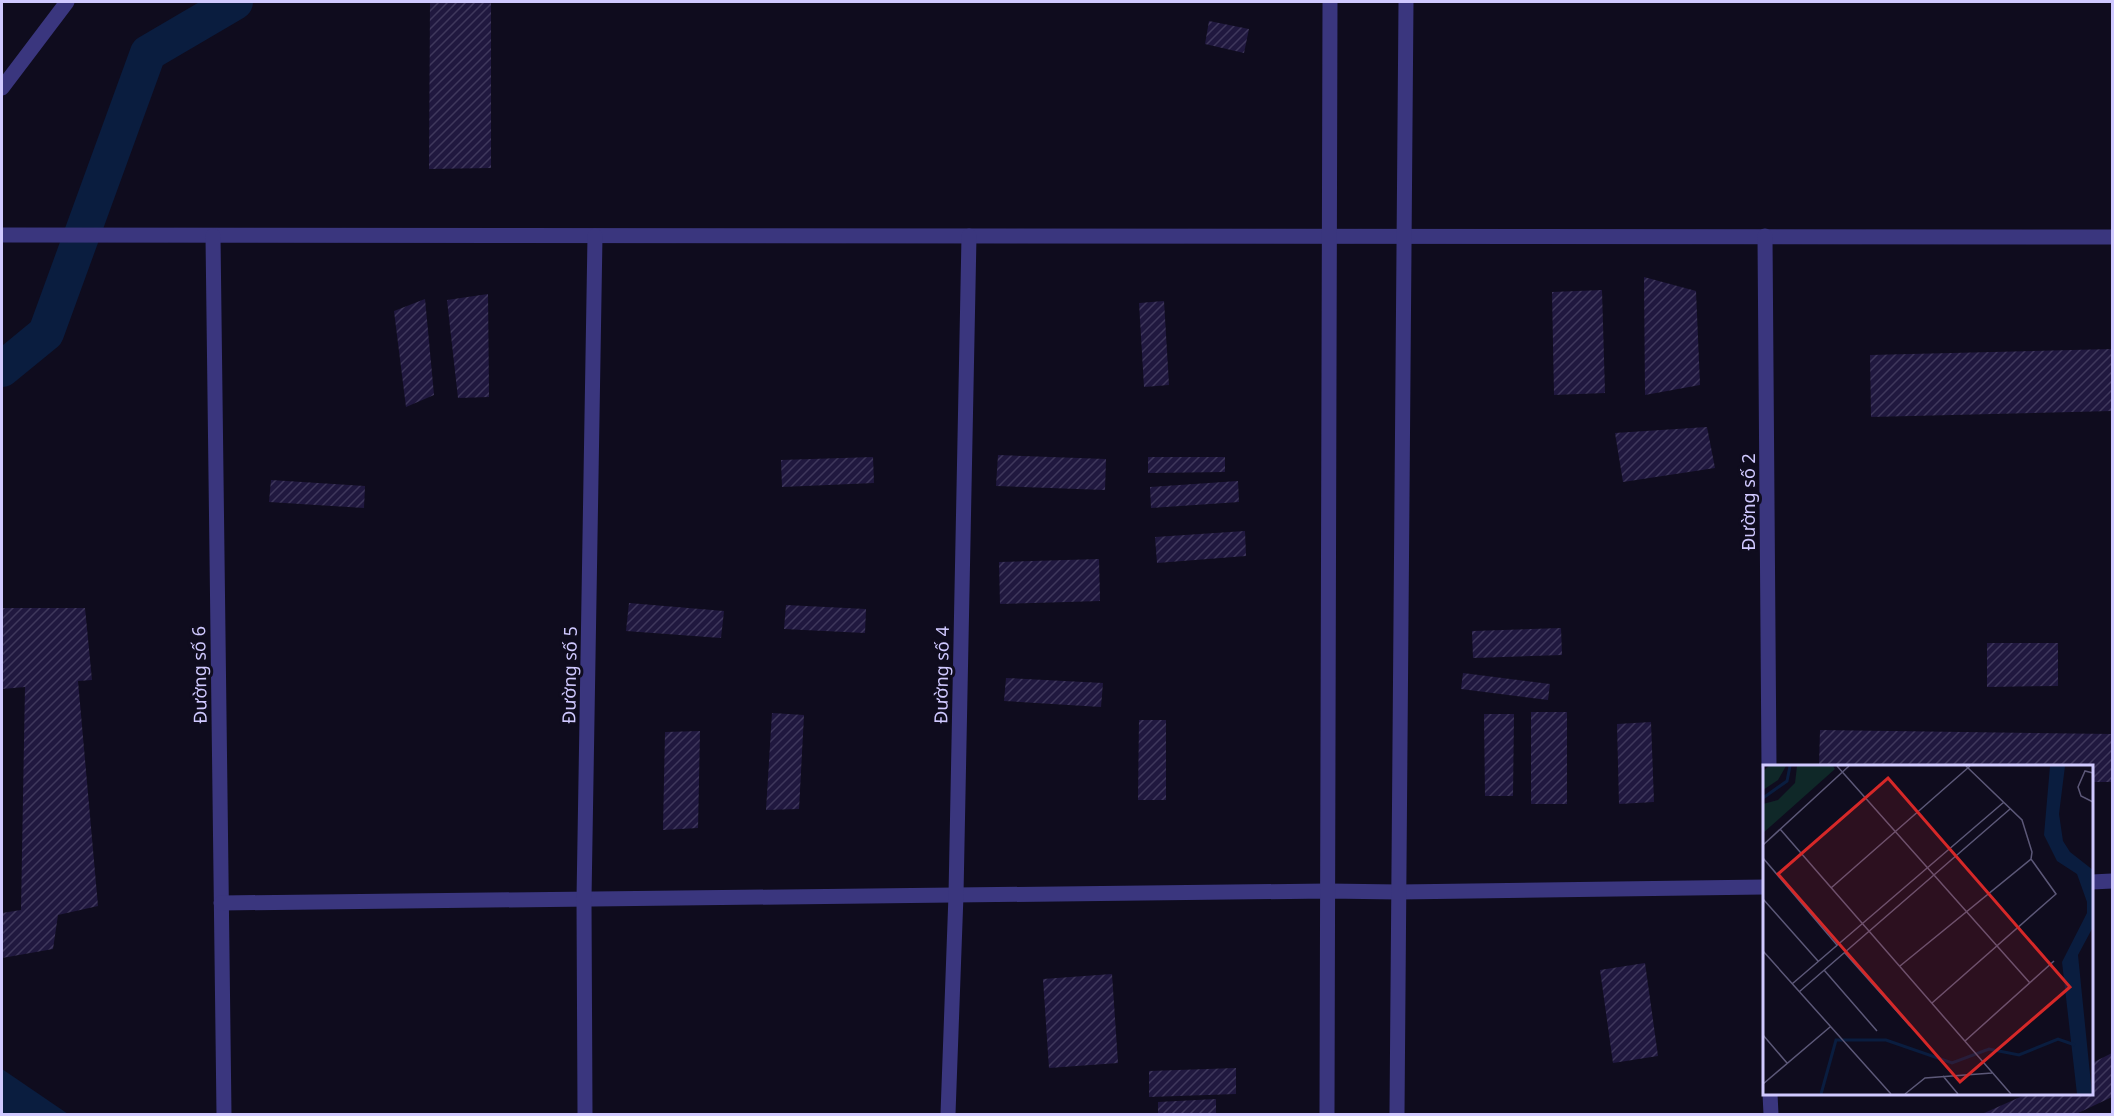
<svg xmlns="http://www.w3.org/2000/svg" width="2114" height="1116" font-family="'Noto Sans',sans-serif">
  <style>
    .water { fill: #0a1d3f }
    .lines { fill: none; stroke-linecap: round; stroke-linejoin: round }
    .canal { stroke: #0a1d3f; stroke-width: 36 }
    .building { fill: url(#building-hatch) }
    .street { stroke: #3a367e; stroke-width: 15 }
    .labels { text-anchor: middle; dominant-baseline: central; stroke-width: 6; stroke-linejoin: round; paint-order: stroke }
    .street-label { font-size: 18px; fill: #d0c9ff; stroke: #0f0c1e }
    .inset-river { fill: none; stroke: #0a1d3f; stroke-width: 3 }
    .inset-road { fill: none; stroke: #5c5878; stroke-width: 1.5 }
    .view { fill: #d62828; fill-opacity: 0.15; stroke: #d62828; stroke-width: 3 }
    .inset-edge { fill: none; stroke: #d0c9ff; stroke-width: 3 }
  </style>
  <defs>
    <pattern id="building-hatch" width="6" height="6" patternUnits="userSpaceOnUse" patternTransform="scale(1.5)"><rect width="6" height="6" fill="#20183f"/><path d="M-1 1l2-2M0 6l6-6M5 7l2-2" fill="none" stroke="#3f385c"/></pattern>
  </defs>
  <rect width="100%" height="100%" fill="#0f0c1e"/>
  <path class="water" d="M2,1069L68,1114H2Z"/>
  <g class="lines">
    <path class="canal" d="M2,369L46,333L148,53L235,2"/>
  </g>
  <g class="building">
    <path d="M430,2H491V168L429,169Z"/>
    <path d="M1209,21L1249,29L1244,53L1205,44Z"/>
    <path d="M1644,277L1696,291L1700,385L1645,395Z"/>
    <path d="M1602,290L1605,393L1554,395L1552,292Z"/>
    <path d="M488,294L489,397L458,398L447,300Z"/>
    <path d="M425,299L434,395L406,407L394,311Z"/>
    <path d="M1164,301L1169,385L1144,387L1139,303Z"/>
    <path d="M2112,349V411L1871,417L1870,355Z"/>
    <path d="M1707,427L1715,468L1623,482L1615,433Z"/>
    <path d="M998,455L1106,459L1105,490L996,486Z"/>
    <path d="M873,457L874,483L782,487L781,460Z"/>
    <path d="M1148,457H1225V472L1148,473Z"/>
    <path d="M271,480L365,486L364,508L269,502Z"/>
    <path d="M1238,481L1239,502L1151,508L1150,487Z"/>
    <path d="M1245,531L1246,556L1157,563L1155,537Z"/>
    <path d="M1099,559L1100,601L1000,604L999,562Z"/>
    <path d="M629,603L724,611L721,638L626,631Z"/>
    <path d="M786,605L866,609L865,633L784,629Z"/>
    <path d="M2,608H85L92,680L78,681L98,906L58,915L53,949L2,958V913L21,910L25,687L2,689Z"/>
    <path d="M1561,628L1562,655L1473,658L1472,631Z"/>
    <path d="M1987,643H2058V686L1987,687Z"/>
    <path d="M1463,673L1550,684L1548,700L1461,689Z"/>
    <path d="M1006,678L1103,683L1101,707L1004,701Z"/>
    <rect x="1531" y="712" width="36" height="92"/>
    <path d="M772,713L804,715L799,809L766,810Z"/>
    <path d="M1484,714H1514L1513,796H1485Z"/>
    <path d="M1139,720H1166V800H1138Z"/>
    <path d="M1651,722L1654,802L1619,804L1617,724Z"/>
    <path d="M1820,730L2112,734V782H2092V766H1819Z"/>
    <path d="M700,731L698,828L663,830L665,732Z"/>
    <path d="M1645,963L1658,1056L1613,1063L1600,970Z"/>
    <path d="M1112,974L1118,1063L1049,1068L1043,979Z"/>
    <path d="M2112,1053V1097L2076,1114H1982L2027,1094H2092V1063Z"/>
    <path d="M1236,1068V1094L1149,1097V1071Z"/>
    <path d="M1216,1099V1114H1158V1102Z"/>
  </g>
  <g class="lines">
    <g class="street">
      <path d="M2,88L67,2"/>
      <path d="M2,235L2112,237"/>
      <path d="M213,236L224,1114"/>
      <path d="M1765,236L1769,766"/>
      <path d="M2092,882L2112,881"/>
      <path d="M221,903L1328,891L1399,892L1764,887"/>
      <path d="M1770,1094L1771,1114"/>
      <path d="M585,1114L584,899L595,236"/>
      <path d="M948,1114L956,895L969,236"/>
      <path d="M1327,1114L1330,2"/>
      <path d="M1397,1114L1406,2"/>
    </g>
  </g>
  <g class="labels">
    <g class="street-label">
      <text transform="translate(1748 502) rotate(-90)">Đường số 2</text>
      <text transform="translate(199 675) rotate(-91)">Đường số 6</text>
      <text transform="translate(569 675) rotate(-89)">Đường số 5</text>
      <text transform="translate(941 675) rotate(-89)">Đường số 4</text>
    </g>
  </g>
  <g transform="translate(1763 765)">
    <rect width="330" height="330" fill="#0f0c1e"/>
    <path d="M6,1H23L15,15L0,25V6ZM34,1H70L72,4L0,68V39L15,35L32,18Z" fill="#0f2828"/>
    <path d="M287,1H302L296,49L300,76L307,87L330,105V162L315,190L329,329H314L299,197L324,148V137L314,109L294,96L281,70Z" fill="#0a1d3f"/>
    <path class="inset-river" d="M0,33L24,16L27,1M58,329L73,275H123L189,298L226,284L256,290L295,274L312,280"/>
    <path class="inset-road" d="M74,1L267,218M330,8L322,6L315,22L318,31L330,37M17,64L248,329M0,80L86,1M0,93L74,180M68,123L207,1M0,134L55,196M0,186L128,329M81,187L147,261M137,201L268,94L269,87L259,55L203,1M61,205L114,266M29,219L241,37M36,227L247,44M169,238L293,129L268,94M0,270L24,298M202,276L291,196M180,311L195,329M0,319L67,262M142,329L162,313L229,308"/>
    <path class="view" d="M125,13L307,222L197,317L15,109Z"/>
    <rect width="330" height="330" class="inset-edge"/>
  </g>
  <rect width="2114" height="1116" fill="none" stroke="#d0c9ff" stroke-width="6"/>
</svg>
